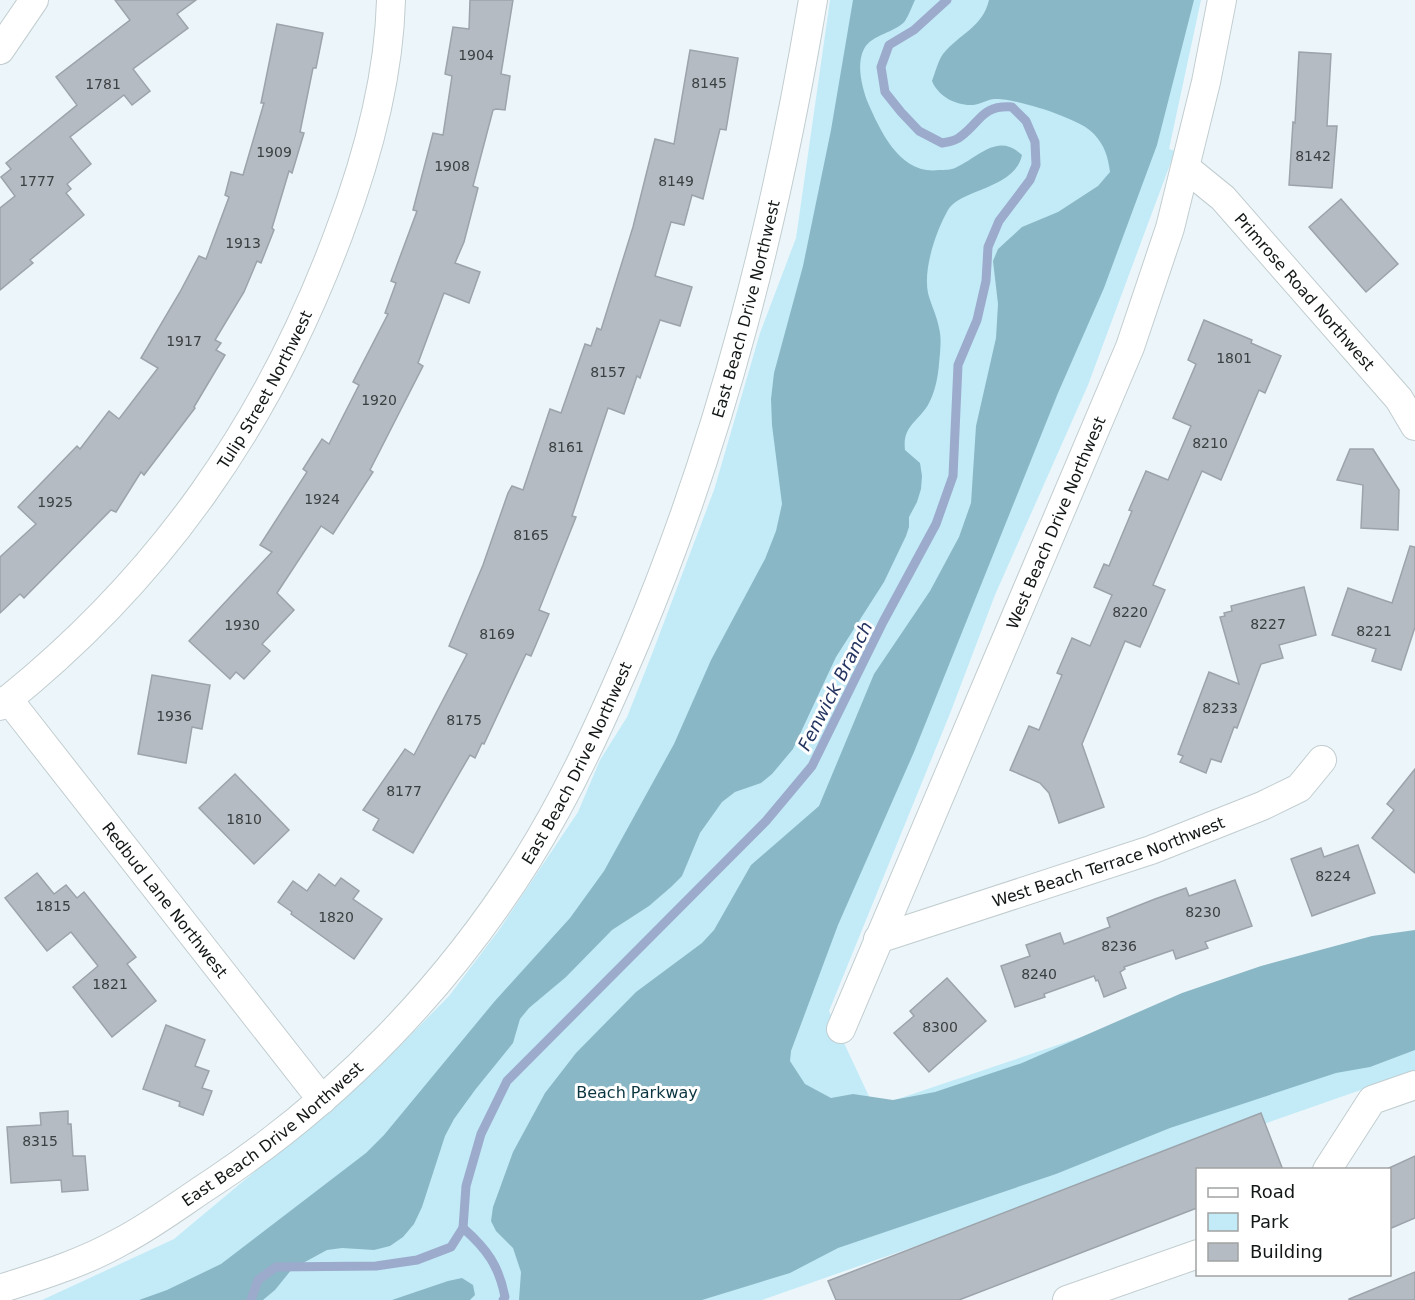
<svg xmlns="http://www.w3.org/2000/svg" width="1415" height="1300" font-family="'DejaVu Sans',sans-serif">
  <style>
    .green { fill: #c2ebf7 }
    .forest { fill: #8ab7c5 }
    .lines { fill: none; stroke-linecap: round; stroke-linejoin: round }
    .stream { stroke: #9caacc; stroke-width: 9 }
    .building { fill: #b4bbc2; stroke: #9ca3aa; stroke-width: 1.5 }
    .minor-casing { stroke: #c2cdd0; stroke-width: 30 }
    .minor { stroke: #fff; stroke-width: 28 }
    .labels { text-anchor: middle; dominant-baseline: central; stroke-width: 6; stroke-linejoin: round; paint-order: stroke }
    .number-label { font-size: 14px; fill: #3b4042 }
    .street-label { font-size: 16px; fill: #131718; stroke: #fff }
    .park-label { font-size: 16px; fill: #0b3641; stroke: #fff }
    .water-label { font-size: 18px; font-style: italic; fill: #253561; stroke: #fff }
  </style>
  <rect width="100%" height="100%" fill="#ecf6fa"/>
  <path class="green" d="M830,0H1201L1169,149L1175,151L1088,385L995,595L951,711L829,1011L874,1107L1345,948L1415,931V1071L762,1300H42L174,1239L376,1070L449,996L499,930L578,812L600,760L627,717L652,654L714,490L760,333L796,238Z"/>
  <g class="forest">
    <path d="M853,0H915C912,6 909,15 905,21C895,33 872,34 864,49C856,64 862,88 868,103C881,132 900,175 939,170C945,170 952,170 957,167C979,157 998,132 1022,155C1015,189 960,189 948,210C936,231 923,269 928,293C931,305 937,316 939,328C942,339 940,352 939,364C938,377 935,392 929,403C919,422 902,425 905,450L920,463L922,476L921,489L917,502L909,517V527L906,536L884,582L836,657L793,749L772,774L761,783L735,792L722,802L700,833L682,876L671,887L649,906L612,930L566,977L529,1008L520,1019L513,1043L475,1090L454,1119L445,1136L422,1207L414,1224L403,1237L390,1246L374,1250L342,1248L327,1250L292,1269L275,1290L263,1300H139L167,1290L221,1264L366,1153L384,1135L494,1002L570,918L604,871L674,744L711,660L765,559L776,531L782,504L772,425L771,399L774,373L803,266L831,130Z"/>
    <path d="M989,0H1194L1157,145L1104,288L1058,393L914,752L838,925L791,1051L790,1061L805,1084L831,1098L853,1094L893,1100L935,1092L1022,1063L1182,993L1261,966L1372,936L1415,930V1050L1370,1067L1336,1073L1170,1128L1056,1174L838,1248L790,1273L702,1300H519L521,1272L513,1248L496,1231L491,1221L493,1207L513,1152L545,1093L576,1053L636,992L702,943L714,930L751,865L819,806L874,674L930,591L959,537L971,503L976,426L996,338L998,304L993,261L998,249L1022,227L1058,212L1098,186L1110,172C1108,157 1105,146 1094,134C1082,119 1015,98 995,99C988,99 981,104 973,105C956,106 938,96 932,81C935,73 938,61 943,54C959,34 983,27 989,0Z"/>
    <path d="M462,1278L473,1285L475,1295L470,1300H392L448,1281Z"/>
  </g>
  <g class="lines">
    <g class="stream">
      <path d="M463,1228C487,1249 499,1266 505,1297L503,1300"/>
      <path d="M251,1300L258,1280L276,1267L376,1266L417,1260L451,1247L463,1228L466,1186L481,1134L507,1081L766,821L812,766L883,622L936,524L953,476L958,365L977,320L986,281L988,247L999,221L1030,180L1036,165L1035,142L1026,121L1012,107C981,105 981,122 960,137C956,141 948,142 942,143L919,131L901,112L885,92L881,67L889,45L914,30L947,0"/>
    </g>
  </g>
  <g class="building">
    <path d="M115,0H196L177,14L188,28L133,69L150,91L132,105L124,95L70,137L91,164L67,184L71,189L66,193L84,215L30,260L33,263L0,290V208L15,196L1,177L11,169L6,163L77,105L56,77L130,20Z"/>
    <path d="M470,0H513L501,74L510,76L505,110L496,109L493,110L473,186L478,188L464,242L455,263L480,272L469,303L444,293L418,363L423,366L370,470L373,472L333,534L321,526L277,593L294,610L262,644L270,651L244,679L236,672L230,679L189,641L272,552L260,545L307,472L303,469L322,439L329,444L359,385L353,382L388,314L385,313L396,283L391,281L417,211L413,210L433,133L443,135L452,76L445,74L453,27L469,29Z"/>
    <path d="M277,24L323,33L316,68H313L300,132L304,133L292,173L289,171L272,228L274,230L261,263L257,261L244,292L215,340L221,343L216,350L225,355L194,407L195,408L144,475L141,472L116,512L111,510L24,598L20,594L0,613V557L36,524L18,507L77,446L80,449L109,411L119,419L158,368L141,358L180,292L199,256L206,259L229,197L225,195L231,172L243,175L264,103H261Z"/>
    <path d="M690,50L738,58L726,130L720,129L703,199L692,195L684,225L671,222L655,276L692,287L680,326L660,320L640,378L637,376L624,414L608,408L572,516L576,517L539,610L549,614L531,656L526,654L484,744L482,743L475,758L470,755L413,853L373,830L379,819L363,810L405,749L414,755L467,654L449,646L483,565L508,493L512,486L523,490L550,409L561,413L585,344L591,346L597,328L601,330L633,227L655,139L674,144Z"/>
    <path d="M1299,52L1331,54L1327,126H1337L1332,188L1289,185L1293,122L1295,123Z"/>
    <path d="M1341,199L1398,264L1366,292L1309,227Z"/>
    <path d="M1204,320L1252,340L1251,343L1281,356L1265,393L1259,390L1221,480L1202,471L1153,585L1165,590L1140,647L1125,641L1082,744L1104,807L1059,823L1049,793L1040,783L1010,770L1029,726L1039,730L1062,675L1057,673L1072,638L1090,646L1112,595L1094,587L1104,564L1109,566L1132,511L1129,510L1146,471L1168,480L1191,426L1173,418L1196,364L1188,360Z"/>
    <path d="M1350,449H1373L1399,490L1398,530L1361,528L1363,485L1337,480Z"/>
    <path d="M1410,546L1415,547V627L1401,670L1372,661L1376,649L1332,635L1348,588L1392,603Z"/>
    <path d="M1304,587L1316,635L1279,645L1283,658L1261,664L1237,728L1234,727L1221,762L1211,759L1206,773L1180,762L1183,756L1178,754L1209,672L1239,684L1220,617L1225,616L1224,613L1232,611L1231,606Z"/>
    <path d="M152,675L210,685L202,729L192,727L186,763L138,754Z"/>
    <path d="M1415,769V873L1372,838L1394,810L1387,804Z"/>
    <path d="M235,774L289,830L254,864L199,808Z"/>
    <path d="M1358,845L1375,893L1312,916L1291,859L1321,848L1324,857Z"/>
    <path d="M37,873L54,894L66,885L77,898L84,892L136,957L127,964L156,1001L112,1037L73,987L98,966L71,932L47,951L5,898Z"/>
    <path d="M319,874L335,886L341,878L359,891L353,899L382,919L354,959L291,914L292,912L278,902L293,881L307,891Z"/>
    <path d="M1235,880L1252,926L1205,942L1208,948L1176,959L1173,950L1124,967L1125,969L1120,972L1126,988L1104,997L1098,980L1096,981L1094,976L1044,994L1045,997L1015,1007L1001,966L1030,956L1026,945L1060,933L1064,944L1110,927L1107,918L1155,899L1186,888L1189,896Z"/>
    <path d="M947,978L986,1021L929,1072L894,1033L914,1016L910,1011Z"/>
    <path d="M166,1025L205,1040L195,1066L209,1071L202,1088L212,1091L203,1115L179,1106L180,1102L143,1089Z"/>
    <path d="M68,1111V1124H71L73,1156H85L88,1190L62,1192L61,1180L11,1183L7,1127L41,1125L40,1113Z"/>
    <path d="M1261,1113L1283,1170H1197V1208L959,1300H836L828,1281Z"/>
    <path d="M1415,1156V1218L1389,1229V1168Z"/>
    <path d="M1415,1272V1300H1349V1299Z"/>
  </g>
  <g class="lines">
    <g class="minor-casing">
      <g id="minor">
        <path d="M0,50L34,0"/>
        <path id="s1" d="M1186,168L1223,198L1399,399L1415,426"/>
        <path id="s2" d="M8,699L322,1100"/>
        <path id="s3" d="M0,706C160,579 268,424 339,233C367,159 389,80 391,0"/>
        <path id="s4" d="M878,939L1151,850L1262,806L1299,788L1322,760"/>
        <path id="s5" d="M841,1029L1130,347L1170,228L1206,82L1222,0"/>
        <path d="M1327,1170L1372,1100L1415,1085"/>
        <path id="s6" d="M0,1289C40,1276 83,1263 120,1242C153,1225 184,1201 215,1181C340,1098 447,987 527,860C570,791 603,718 635,643C722,437 776,220 813,0"/>
        <path d="M1067,1300L1198,1254"/>
      </g>
    </g>
    <use href="#minor" class="minor"/>
  </g>
  <g class="labels">
    <g class="number-label">
      <text x="476" y="55">1904</text>
      <text x="709" y="83">8145</text>
      <text x="103" y="84">1781</text>
      <text x="274" y="152">1909</text>
      <text x="1313" y="156">8142</text>
      <text x="452" y="166">1908</text>
      <text x="37" y="181">1777</text>
      <text x="676" y="181">8149</text>
      <text x="243" y="243">1913</text>
      <text x="184" y="341">1917</text>
      <text x="1234" y="358">1801</text>
      <text x="608" y="372">8157</text>
      <text x="379" y="400">1920</text>
      <text x="1210" y="443">8210</text>
      <text x="566" y="447">8161</text>
      <text x="322" y="499">1924</text>
      <text x="55" y="502">1925</text>
      <text x="531" y="535">8165</text>
      <text x="1130" y="612">8220</text>
      <text x="1268" y="624">8227</text>
      <text x="242" y="625">1930</text>
      <text x="1374" y="631">8221</text>
      <text x="497" y="634">8169</text>
      <text x="1220" y="708">8233</text>
      <text x="174" y="716">1936</text>
      <text x="464" y="720">8175</text>
      <text x="404" y="791">8177</text>
      <text x="244" y="819">1810</text>
      <text x="1333" y="876">8224</text>
      <text x="53" y="906">1815</text>
      <text x="1203" y="912">8230</text>
      <text x="336" y="917">1820</text>
      <text x="1119" y="946">8236</text>
      <text x="1039" y="974">8240</text>
      <text x="110" y="984">1821</text>
      <text x="940" y="1027">8300</text>
      <text x="40" y="1141">8315</text>
    </g>
    <g class="street-label">
      <text stroke="none"><textPath href="#s1" startOffset="172">Primrose Road Northwest</textPath></text>
      <text stroke="none"><textPath href="#s6" startOffset="1288">East Beach Drive Northwest</textPath></text>
      <text stroke="none"><textPath href="#s3" startOffset="416">Tulip Street Northwest</textPath></text>
      <text stroke="none"><textPath href="#s5" startOffset="550">West Beach Drive Northwest</textPath></text>
      <text stroke="none"><textPath href="#s6" startOffset="802">East Beach Drive Northwest</textPath></text>
      <text stroke="none"><textPath href="#s4" startOffset="243">West Beach Terrace Northwest</textPath></text>
      <text stroke="none"><textPath href="#s2" startOffset="255">Redbud Lane Northwest</textPath></text>
      <text stroke="none"><textPath href="#s6" startOffset="316">East Beach Drive Northwest</textPath></text>
    </g>
    <g class="park-label">
      <text x="637" y="1092">Beach Parkway</text>
    </g>
    <g class="water-label">
      <text transform="translate(835 686) rotate(-63)">Fenwick Branch</text>
    </g>
  </g>
  <rect x="1196" y="1168" width="195" height="108" fill="#ffffff" stroke="#a1a2a3" stroke-width="1.5"/>
  <rect x="1208" y="1188" width="30" height="9" fill="#ffffff" stroke="#a1a2a3" stroke-width="1.5"/>
  <text x="1250" y="1198" font-size="18" fill="#131718">Road</text>
  <rect x="1208" y="1213" width="30" height="18" fill="#c2ebf7" stroke="#a1a2a3" stroke-width="1.5"/>
  <text x="1250" y="1228" font-size="18" fill="#131718">Park</text>
  <rect x="1208" y="1243" width="30" height="18" fill="#b4bbc2" stroke="#a1a2a3" stroke-width="1.5"/>
  <text x="1250" y="1258" font-size="18" fill="#131718">Building</text>
</svg>
